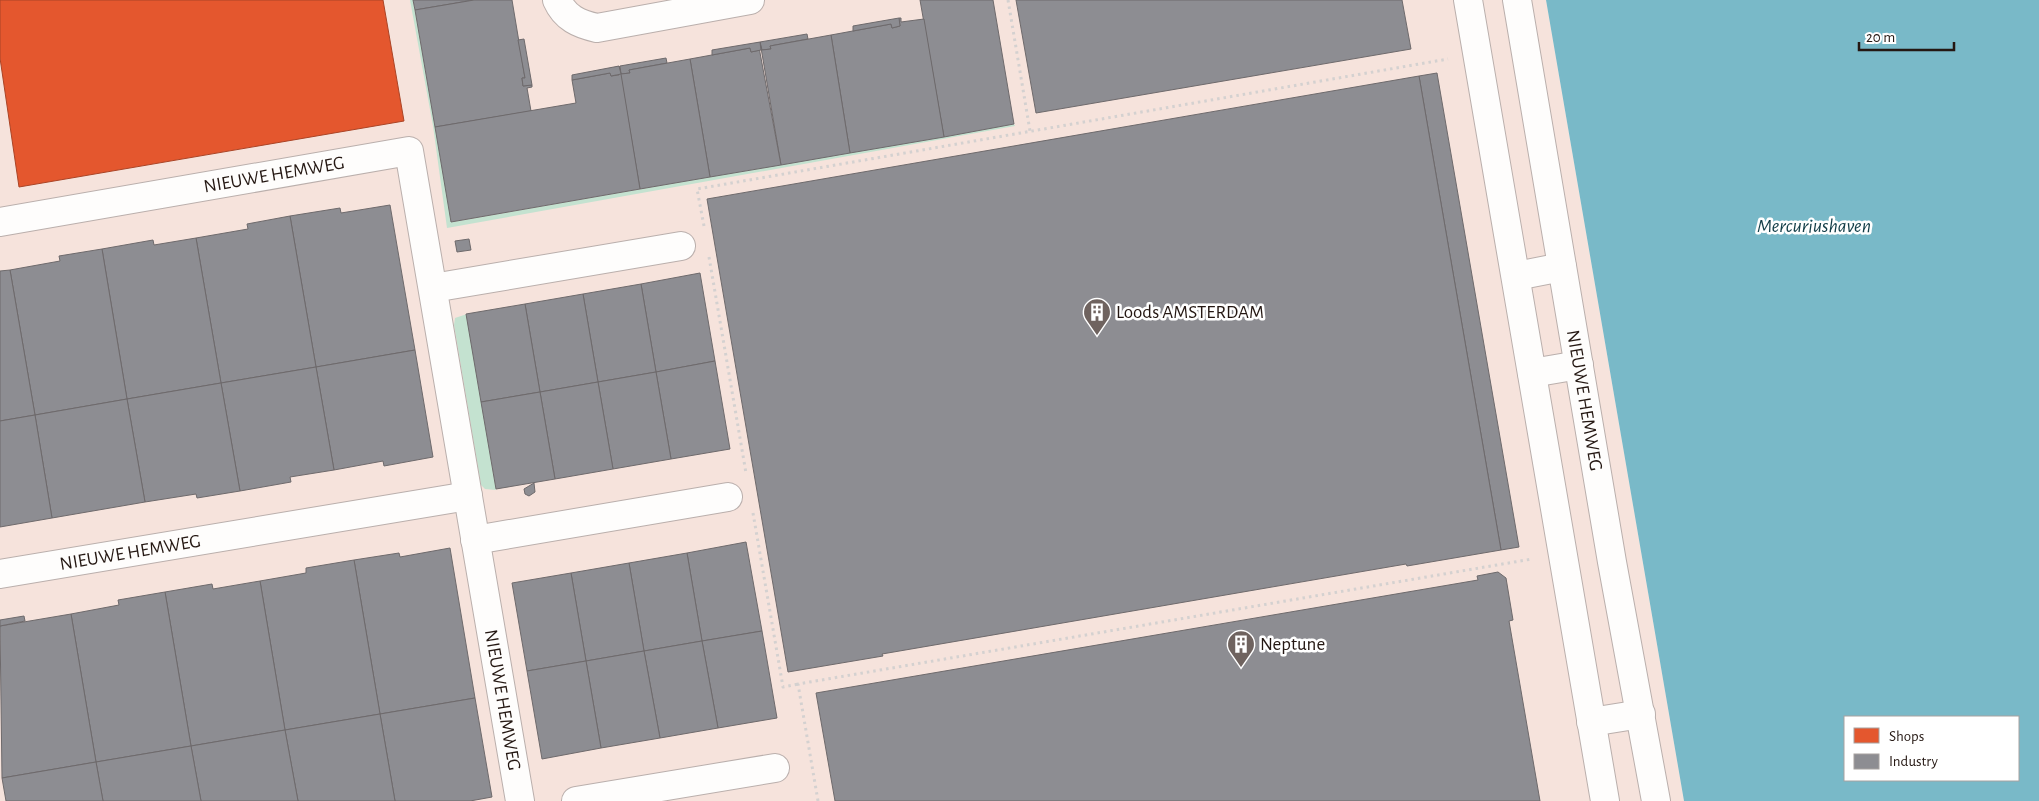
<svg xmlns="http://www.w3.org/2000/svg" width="2039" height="801" font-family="'Alegreya Sans',sans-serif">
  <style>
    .built { fill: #f6e3dc }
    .green { fill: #c4e2d0 }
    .water { fill: #79b9c8; fill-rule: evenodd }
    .shops { fill: #e4572e; stroke: #aa4426 }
    .industry { fill: #8d8d92; stroke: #6e6a6c }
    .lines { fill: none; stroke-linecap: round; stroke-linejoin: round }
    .minor-casing { stroke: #baafac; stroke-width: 30 }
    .path { stroke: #d4d1d0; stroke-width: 3; stroke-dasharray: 2.5 4; stroke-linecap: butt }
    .minor { stroke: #fefdfc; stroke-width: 28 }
    .labels { text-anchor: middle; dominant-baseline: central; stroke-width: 5; stroke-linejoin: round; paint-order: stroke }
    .street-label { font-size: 19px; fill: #241712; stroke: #fff }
    .poi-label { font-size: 19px; fill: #241712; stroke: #fff; text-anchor: start }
    .water-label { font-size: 20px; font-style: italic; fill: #123d47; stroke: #fff }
  </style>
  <rect width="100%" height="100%" fill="#f9f0ed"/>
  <path class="built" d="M0,0H1546L1684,801H0Z"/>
  <g class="green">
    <path d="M410,0H413L452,222L1014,124L1015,126L447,228L433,126Z"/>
    <path d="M467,314L496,490L485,489L481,485L454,325L455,318Z"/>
  </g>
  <path class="water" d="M1546,0H2039V801H1684ZM1845,717H2018V780H1845Z"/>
  <path class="shops" d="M0,0H383L404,121L19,187L0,58Z"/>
  <g class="industry">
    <path d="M413,0H474L415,10Z"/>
    <path d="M474,0H512L525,78H522L523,86L532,85V87L527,88L531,111L435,127L415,10Z"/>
    <path d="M920,0H993L1014,124L944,137Z"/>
    <path d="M1016,0H1402L1411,49L1036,113Z"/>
    <path d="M899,18H901V22L924,19L944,137L850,153L831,35L891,24L892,28L900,26Z"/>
    <path d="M899,18L900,26L892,28L891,24L853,31V26Z"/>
    <path d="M807,34L808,39L770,46L771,49L761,50L760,42Z"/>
    <path d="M831,35L850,153L781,165L760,42L762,50L771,49L770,46Z"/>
    <path d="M524,39L532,85L523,86L522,78H525L518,40Z"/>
    <path d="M758,42L781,165L710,177L690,59L750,48L751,52L760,50Z"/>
    <path d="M760,42L761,50L751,52L750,48L712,55V50Z"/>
    <path d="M666,58L667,63L629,70L630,73L621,74L620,66Z"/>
    <path d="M690,59L710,177L640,189L619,66L621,74L630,73L629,70Z"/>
    <path d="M618,66L621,74L640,189L451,222L435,127L576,103L572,80L610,73L611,76L619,75Z"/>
    <path d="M619,66L621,74L611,76L610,73L572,80V75Z"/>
    <path d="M1437,73L1519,547L1501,550L1419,76Z"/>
    <path d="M1419,76L1501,550L1407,566L1406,564L882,654L883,656L788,672L707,199Z"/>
    <path d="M390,205L415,350L316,367L290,216L340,208L341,213Z"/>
    <path d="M290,216L316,367L221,383L196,238L248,229L247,224Z"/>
    <path d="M196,238L221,383L127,399L102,249L153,240L154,245Z"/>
    <path d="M469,239L471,250L457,252L455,241Z"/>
    <path d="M102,249L127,399L35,415L10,270L60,261L59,256Z"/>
    <path d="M10,270L35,415L0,421V271Z"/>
    <path d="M700,273L715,361L656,372L641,284Z"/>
    <path d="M641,284L656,372L598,382L583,294Z"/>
    <path d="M583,294L598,382L540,392L525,304Z"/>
    <path d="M525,304L540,392L481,402L466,314Z"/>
    <path d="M415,350L433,457L384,466L383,461L334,470L316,367Z"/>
    <path d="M715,361L730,449L671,459L656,372Z"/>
    <path d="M316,367L334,470L290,477L291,482L240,491L221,383Z"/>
    <path d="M656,372L671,459L613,469L598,382Z"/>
    <path d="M598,382L613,469L555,479L540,392Z"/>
    <path d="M221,383L240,491L197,498L196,494L145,502L127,399Z"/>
    <path d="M540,392L555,479L496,489L481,402Z"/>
    <path d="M127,399L145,502L52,518L35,415Z"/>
    <path d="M35,415L52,518L0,527V421Z"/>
    <path d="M534,483L535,492L529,496L525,494L524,489Z"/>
    <path d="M746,542L762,631L702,641L687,553Z"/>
    <path d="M450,548L475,698L380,714L354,560L399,553L400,557Z"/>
    <path d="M687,553L702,641L644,651L629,563Z"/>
    <path d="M354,560L380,714L285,730L260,581L306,573V568Z"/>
    <path d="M629,563L644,651L586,661L571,573Z"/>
    <path d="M1498,572L1506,578L1513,620L1509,621L1540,801H835L816,693L1478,580L1477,576Z"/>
    <path d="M571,573L586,661L527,671L512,583Z"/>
    <path d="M260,581L285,730L191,746L165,592L212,584L213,589Z"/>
    <path d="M165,592L191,746L96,762L71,614L119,605L118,600Z"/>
    <path d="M71,614L96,762L2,778L0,626Z"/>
    <path d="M24,616L25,621L0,626V620Z"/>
    <path d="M762,631L777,718L718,728L702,641Z"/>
    <path d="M702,641L718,728L660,738L644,651Z"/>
    <path d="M644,651L660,738L601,748L586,661Z"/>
    <path d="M586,661L601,748L542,759L527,671Z"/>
    <path d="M475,698L492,797L470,801H395L380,714Z"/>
    <path d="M380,714L395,801H298L285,730Z"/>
    <path d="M285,730L298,801H201L191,746Z"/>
    <path d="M191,746L201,801H103L96,762Z"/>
    <path d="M96,762L103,801H6L2,778Z"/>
  </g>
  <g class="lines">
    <g class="minor-casing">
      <g id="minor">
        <path d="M557,0C565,18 579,24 597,28L750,0"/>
        <path d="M1468,0L1605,801"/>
        <path id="s1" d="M1517,0L1612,562L1656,801"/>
        <path id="s2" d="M0,222L409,151L520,801"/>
        <path d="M1516,276L1562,267"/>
        <path d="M433,288L681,246"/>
        <path d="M1532,373L1579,365"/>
        <path d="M475,540L728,497"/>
        <path id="s3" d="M0,574L468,496"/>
        <path d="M1591,722L1641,714"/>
        <path d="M576,801L775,768"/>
      </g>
    </g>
    <g class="path">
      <path d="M1008,0L1030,131"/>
      <path d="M704,226L697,189L1448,59"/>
      <path d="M709,257L746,473"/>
      <path d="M753,513L783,687L798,684"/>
      <path d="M818,801L798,684L1532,559"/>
    </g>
    <use href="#minor" class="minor"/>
  </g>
  <defs>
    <g id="building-pin" transform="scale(1.4375)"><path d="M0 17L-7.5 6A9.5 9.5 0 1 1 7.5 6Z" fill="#6f635f" stroke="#fff"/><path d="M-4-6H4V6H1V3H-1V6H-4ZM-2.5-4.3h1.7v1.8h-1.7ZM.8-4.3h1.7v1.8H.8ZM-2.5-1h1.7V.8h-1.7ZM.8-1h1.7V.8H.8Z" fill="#fff"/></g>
  </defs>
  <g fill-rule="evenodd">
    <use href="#building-pin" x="1097" y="312"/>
    <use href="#building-pin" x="1241" y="644"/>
  </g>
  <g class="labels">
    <g class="street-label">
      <text stroke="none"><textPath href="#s2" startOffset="278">NIEUWE HEMWEG</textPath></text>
      <text stroke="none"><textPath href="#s1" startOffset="406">NIEUWE HEMWEG</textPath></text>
      <text stroke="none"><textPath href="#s3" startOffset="132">NIEUWE HEMWEG</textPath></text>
      <text stroke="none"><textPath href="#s2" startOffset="972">NIEUWE HEMWEG</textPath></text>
    </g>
    <g class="poi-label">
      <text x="1116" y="312">Loods AMSTERDAM</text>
      <text x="1260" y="644">Neptune</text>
    </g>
    <g class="water-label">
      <text x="1814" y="226">Mercuriushaven</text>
    </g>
  </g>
  <rect x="1844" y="716" width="175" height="65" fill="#ffffff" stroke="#a7a2a0"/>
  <rect x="1854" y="728" width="25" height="15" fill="#e4572e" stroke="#a7a2a0"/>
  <text x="1889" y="741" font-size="15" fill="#241712">Shops</text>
  <rect x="1854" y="754" width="25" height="15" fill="#8d8d92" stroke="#a7a2a0"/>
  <text x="1889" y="766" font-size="15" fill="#241712">Industry</text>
  <path d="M1859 42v8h95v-8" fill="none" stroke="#241712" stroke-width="2.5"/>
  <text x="1866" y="42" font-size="15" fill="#241712" stroke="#ffffff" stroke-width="4" paint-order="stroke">20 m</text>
</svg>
